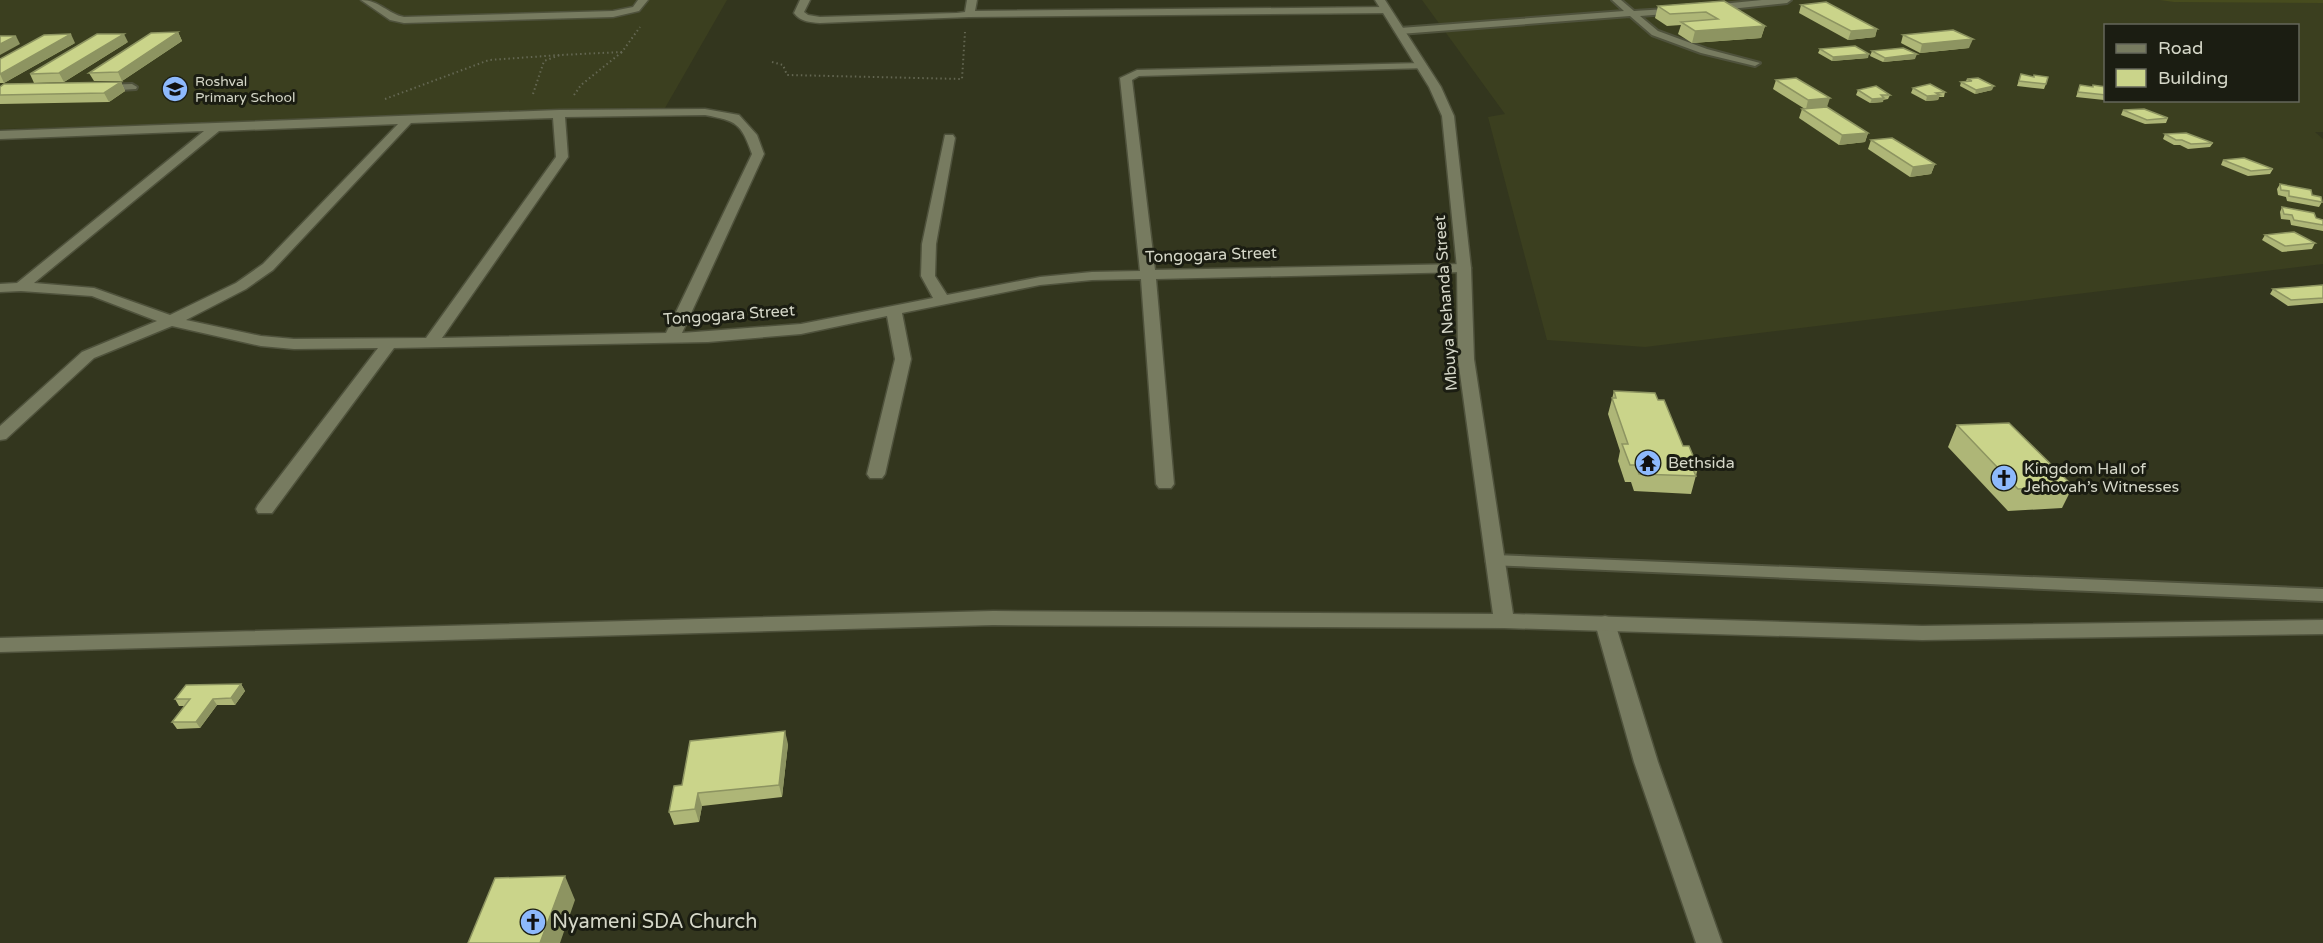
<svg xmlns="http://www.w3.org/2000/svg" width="2323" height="943" font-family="'Varela Round',sans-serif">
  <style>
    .built { fill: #3b3f1f; fill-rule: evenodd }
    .green { fill: #474c1e }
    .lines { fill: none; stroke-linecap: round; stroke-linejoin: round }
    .lane-casing { stroke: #4f523c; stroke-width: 4 }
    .street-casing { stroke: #4f523c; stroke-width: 3 }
    .secondary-casing { stroke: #4f523c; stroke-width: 3 }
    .path { stroke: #646752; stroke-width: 2; stroke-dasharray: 1.5 3; stroke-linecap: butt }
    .lane { fill: #777b60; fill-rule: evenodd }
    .street { fill: #777b60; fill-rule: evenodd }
    .secondary { fill: #777b60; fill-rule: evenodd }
    .wall { fill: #aeb677 }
    .shaded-wall { fill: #8d9461 }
    .building { fill: #cad48a; stroke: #8d9461; stroke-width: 1.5 }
    .labels { text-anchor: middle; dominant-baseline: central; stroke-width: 6; stroke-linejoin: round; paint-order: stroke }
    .far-poi-label { font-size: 14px; fill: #d5d7c8; stroke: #1b1d12; text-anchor: start }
    .street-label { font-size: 16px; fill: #d5d7c8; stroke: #1b1d12 }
    .poi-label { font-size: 16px; fill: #d5d7c8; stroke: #1b1d12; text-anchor: start }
    .near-poi-label { font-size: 20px; fill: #d5d7c8; stroke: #1b1d12; text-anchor: start }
  </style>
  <rect width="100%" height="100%" fill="#33361e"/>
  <g class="built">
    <path d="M0,0H727L665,108L317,122L0,129Z"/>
    <path d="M1422,0H2323V132H2315L2323,139V264L1645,347L1547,340L1488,117L1505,114ZM2106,26H2298V100H2106Z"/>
  </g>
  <path class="green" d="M2160,0H2323V3L2174,2Z"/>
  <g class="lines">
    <g class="lane-casing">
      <g id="lane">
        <path d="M1612,0H1621L1634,11L1682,8L1684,10L1679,13L1640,16L1658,31L1707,49L1760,63L1755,66L1701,53L1652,35L1630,16L1400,34L1395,31L1400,28L1624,11Z"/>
        <path d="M1762,0H1791L1787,3L1711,11L1706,8L1711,5Z"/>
        <path d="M132,84L137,87L136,89L103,91L98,88L103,85Z"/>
        <path d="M1495,555L2323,589V601L1489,565L1486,561L1489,557Z"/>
      </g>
    </g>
    <g class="street-casing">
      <g id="street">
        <path d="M361,0C379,0 388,14 404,17L613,11L633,7L638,0H648L639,11L613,17L404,23L390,20Z"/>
        <path d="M800,0H810L804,12L808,15L820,17L957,13L965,12L967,0H977L975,11L1386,7L1391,10L1386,13L969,17L820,23C809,22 801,22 794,13Z"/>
        <path d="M1422,63L1426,64V68L1139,76L1132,80L1155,270L1464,264L1471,268L1464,272L1156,279L1174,484L1171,488H1159L1156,484L1141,279L1092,280L1040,285L902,313L911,359L885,474L882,478H870L867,474L895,359L887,316L801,334L708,342L394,348L272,513H258L256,509L258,505L378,348L294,349L261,346L172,326L94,358L6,439L0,440V426L82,352L157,321L92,296L21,291L0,292V284L17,283L204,131L0,139V131L559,110L705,109L739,115L757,135L764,154L682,333L801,324L933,298L921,276L922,244L945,135H953L955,138L936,244L935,276L947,295L1040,277L1092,272L1140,271L1120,78L1137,70ZM705,115C737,121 741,123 752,154L666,333L442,338L568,157L565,117ZM553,118L556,157L426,338L294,339L261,336L186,320L246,289L273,270L411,123ZM398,124L263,264L236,283L170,315L94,288L34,283L219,131Z"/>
        <path d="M1605,616L1612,618L1615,623L1658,762L1722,943H1696L1634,762L1595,623L1598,618Z"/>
      </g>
    </g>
    <g class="secondary-casing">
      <path id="secondary" d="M1375,0H1385L1441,87L1454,116L1471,268L1474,359L1513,614L1922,626L2323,620V634L1922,640L1504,628L993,625L0,652V638L993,611L1493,614L1458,359L1457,268L1442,116L1429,87Z"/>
    </g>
    <g class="path">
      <path d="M772,62L783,65L787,75L962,79L965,32"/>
      <path d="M533,94L544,61L560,55L622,52L640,27"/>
      <path d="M574,95L581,85L622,52"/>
      <path d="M385,99L489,60L560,55"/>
    </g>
    <use href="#lane" class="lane"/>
    <use href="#street" class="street"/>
    <use href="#secondary" class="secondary"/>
  </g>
  <g class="wall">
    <path d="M1724,1L1765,26L1761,38L1692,43L1678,34L1681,25L1667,26L1655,18L1658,6Z"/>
    <path d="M1801,5L1877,29L1875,37L1848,40L1799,13Z"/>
    <path d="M178,32L182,41L122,81H94L89,73Z"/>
    <path d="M1903,35L1969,48L1920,53L1901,43Z"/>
    <path d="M128,42L64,82L34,83L30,74Z"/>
    <path d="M75,43L4,83H0V59Z"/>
    <path d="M1820,49L1868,58L1832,61L1818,53Z"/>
    <path d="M1872,51L1915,59L1883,62L1870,56Z"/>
    <path d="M2021,74L2046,84L2044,89L2017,86Z"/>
    <path d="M1967,79L1992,90L1975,94L1960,86L1961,82L1966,81Z"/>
    <path d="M1776,80L1827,107L1868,133L1865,142L1839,145L1799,118L1802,109H1805L1773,89Z"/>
    <path d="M121,82L125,91L109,102L0,104V87Z"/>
    <path d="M2080,85L2093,87H2106V97L2104,100L2076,97Z"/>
    <path d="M1913,88L1945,92L1944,97H1939L1938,100L1926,101L1911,93Z"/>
    <path d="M1858,90L1890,95L1888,99L1883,100V102L1870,103L1856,95Z"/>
    <path d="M2123,110L2168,118L2166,123L2145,124L2121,115Z"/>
    <path d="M2165,134L2213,143L2210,147L2188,149L2180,145H2174L2163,139Z"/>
    <path d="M1871,140L1935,164L1931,174L1910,177L1868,149Z"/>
    <path d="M2223,160L2273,169L2270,174L2248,176L2221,165Z"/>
    <path d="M2280,184L2312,195L2322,202L2319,207L2287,201L2286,197L2278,195L2277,189Z"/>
    <path d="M2282,207L2316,218L2323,220V231L2291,225L2290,220L2281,219L2280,212Z"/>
    <path d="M2265,235L2315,243L2312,249L2282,252L2262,240Z"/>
    <path d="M2323,285V303L2288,306L2270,294L2273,289Z"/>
    <path d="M1614,391L1658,400L1683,446L1698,468L1691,494L1634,491L1631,482H1625L1618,461L1620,451L1608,414Z"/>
    <path d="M1957,425L2073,486L2062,508L2008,511L1948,447Z"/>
    <path d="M241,684L245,691L235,705H217L200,728L177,729L172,722L185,706H179L175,699Z"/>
    <path d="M788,744L782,797L702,806L699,822L674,825L669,812L682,785Z"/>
  </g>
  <g class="shaded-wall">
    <path d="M1765,26L1761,38L1692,43L1695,31Z"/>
    <path d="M1877,29L1875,37L1848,40L1851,31Z"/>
    <path d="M178,32L182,41L122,81L118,72Z"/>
    <path d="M71,34L75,43L4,83L0,74Z"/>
    <path d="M124,34L128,42L64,82L59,73Z"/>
    <path d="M16,36L20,44L0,55V44Z"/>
    <path d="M1973,39L1969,48L1920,53L1922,44Z"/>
    <path d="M1869,54L1868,58L1832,61L1833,57Z"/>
    <path d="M1917,54L1915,59L1883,62L1885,58Z"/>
    <path d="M121,82L125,91L109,102L104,93Z"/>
    <path d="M1994,86L1992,90L1975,94L1976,90Z"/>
    <path d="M1940,95L1938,100L1926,101L1927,96Z"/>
    <path d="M1830,98L1827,107L1806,109L1808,100Z"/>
    <path d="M1884,98L1883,102L1870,103L1872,99Z"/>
    <path d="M1868,133L1865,142L1839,145L1842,135Z"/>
    <path d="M1935,164L1931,174L1910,177L1913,167Z"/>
    <path d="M241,684L245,691L235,705L231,698Z"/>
    <path d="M213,699L217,705L200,728L196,722Z"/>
    <path d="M785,731L788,744L782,797L779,785Z"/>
    <path d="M698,793L702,806L699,822L695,809Z"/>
    <path d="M565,876L575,900L560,943H540Z"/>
  </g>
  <g class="building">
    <path d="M1724,1L1765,26L1695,31L1681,22L1718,19L1706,12L1670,14L1658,6Z"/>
    <path d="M1826,2L1877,29L1851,31L1801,5Z"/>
    <path d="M1953,30L1973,39L1922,44L1903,35Z"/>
    <path d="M178,32L118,72L89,73L151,33Z"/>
    <path d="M71,34L0,74V59L44,35Z"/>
    <path d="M97,34H124L59,73L30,74Z"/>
    <path d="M0,36H16L0,44Z"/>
    <path d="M1855,46L1869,54L1833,57L1820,49Z"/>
    <path d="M1903,48L1917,54L1885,58L1872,51Z"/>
    <path d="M2021,74L2034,77V75L2048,77L2046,84L2019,81Z"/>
    <path d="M1796,78L1830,98L1808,100L1776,80Z"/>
    <path d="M1978,78L1994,86L1976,90L1961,82L1972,81L1967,79Z"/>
    <path d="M121,82L104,93L0,95V87L4,84Z"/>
    <path d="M1930,84L1945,92L1936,93L1940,95L1927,96L1913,88Z"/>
    <path d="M2080,85L2093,87V85L2106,87V95L2078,92Z"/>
    <path d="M1876,86L1890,95H1881L1884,98L1872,99L1858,90Z"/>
    <path d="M1827,107L1868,133L1842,135L1802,109Z"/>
    <path d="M2144,109L2168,118L2147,120L2123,110Z"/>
    <path d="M2186,133L2213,143L2191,144L2182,140H2176L2165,134Z"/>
    <path d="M1892,138L1935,164L1913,167L1871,140Z"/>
    <path d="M2244,158L2273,169L2251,171L2223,160Z"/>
    <path d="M2280,184L2311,190L2312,195L2321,197L2322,202L2289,196V191L2281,190Z"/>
    <path d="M2282,207L2314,213L2316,218L2323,220V225L2294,220L2292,215L2284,214Z"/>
    <path d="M2294,232L2315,243L2285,246L2265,235Z"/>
    <path d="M2323,285V298L2291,300L2273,289Z"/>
    <path d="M1614,391L1655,393L1658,400H1664L1683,446H1689L1698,468L1692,467L1696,476L1639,474L1636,465H1630L1622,444H1628L1612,398H1616Z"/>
    <path d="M2009,423L2073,486L2018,489L1957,425Z"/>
    <path d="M241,684L231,698L213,699L196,722H172L190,699H175L186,685Z"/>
    <path d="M785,731L779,785L698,793L695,809L669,812L674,786L682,785L690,741Z"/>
    <path d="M565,876L540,943H468L495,878Z"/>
  </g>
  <defs>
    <g id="school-disc" transform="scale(1.35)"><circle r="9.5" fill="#8db9fc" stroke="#1b1d12"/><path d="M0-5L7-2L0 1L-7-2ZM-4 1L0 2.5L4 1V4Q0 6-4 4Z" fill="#111"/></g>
    <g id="temple-disc" transform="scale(1.35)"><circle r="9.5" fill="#8db9fc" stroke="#1b1d12"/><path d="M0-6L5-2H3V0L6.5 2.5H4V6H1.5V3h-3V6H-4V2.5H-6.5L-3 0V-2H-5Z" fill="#111"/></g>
    <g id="church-disc" transform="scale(1.35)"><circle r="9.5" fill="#8db9fc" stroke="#1b1d12"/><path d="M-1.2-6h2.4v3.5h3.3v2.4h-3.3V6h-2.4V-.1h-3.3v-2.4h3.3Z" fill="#111"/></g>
  </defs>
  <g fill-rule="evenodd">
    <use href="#school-disc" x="175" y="89"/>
    <use href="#temple-disc" x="1648" y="463"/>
    <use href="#church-disc" x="2004" y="478"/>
    <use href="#church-disc" x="533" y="922"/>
  </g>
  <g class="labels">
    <g class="far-poi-label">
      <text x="195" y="81">Roshval<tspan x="195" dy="16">Primary School</tspan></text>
    </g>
    <g class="street-label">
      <text transform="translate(1211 255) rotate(-2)">Tongogara Street</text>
      <text transform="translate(1446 303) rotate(-94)">Mbuya Nehanda Street</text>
      <text transform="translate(729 315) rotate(-4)">Tongogara Street</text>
    </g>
    <g class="poi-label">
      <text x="1668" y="463">Bethsida</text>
      <text x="2024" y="469">Kingdom Hall of<tspan x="2024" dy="18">Jehovah’s Witnesses</tspan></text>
    </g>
    <g class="near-poi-label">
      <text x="552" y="922">Nyameni SDA Church</text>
    </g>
  </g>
  <rect x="2104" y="24" width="195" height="78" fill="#1b1d12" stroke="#65675b" stroke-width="1.5"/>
  <rect x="2116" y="44" width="30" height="9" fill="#777b60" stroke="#65675b" stroke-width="1.5"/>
  <text x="2158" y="54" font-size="18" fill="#d5d7c8">Road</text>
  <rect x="2116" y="69" width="30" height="18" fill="#cad48a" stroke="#65675b" stroke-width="1.5"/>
  <text x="2158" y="84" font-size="18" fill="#d5d7c8">Building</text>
</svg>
